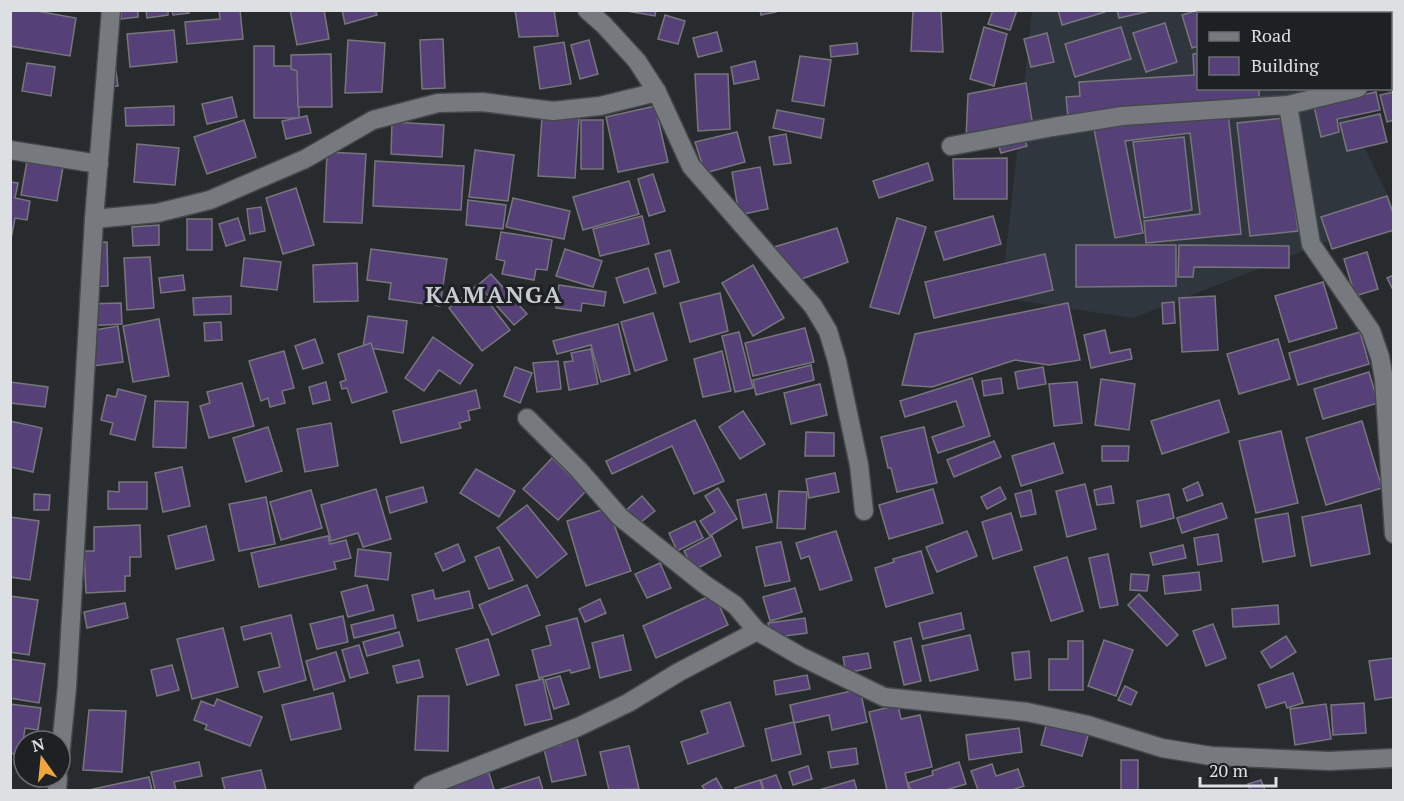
<svg xmlns="http://www.w3.org/2000/svg" width="1404" height="801" font-family="'PT Serif',serif">
  <style>
    .built { fill: #2f363d }
    .building { fill: #554178; stroke: #77767b; stroke-width: 1.5 }
    .lines { fill: none; stroke-linecap: round; stroke-linejoin: round }
    .street-casing { stroke: #45484b; stroke-width: 21 }
    .street { stroke: #767a7e; stroke-width: 18 }
    .labels { text-anchor: middle; dominant-baseline: central; stroke-width: 6; stroke-linejoin: round; paint-order: stroke }
    .district-label { font-size: 24px; font-weight: bold; letter-spacing: 1.5px; fill: #c7ccd0; stroke: #1e2124 }
  </style>
  <rect width="100%" height="100%" fill="#272b2e"/>
  <path class="built" d="M1032,11H1298L1300,13L1198,14V88L1336,89L1393,206V216L1133,318L1001,298Z"/>
  <g class="building">
    <path d="M10,10H31L76,18L70,56L10,46Z"/>
    <path d="M121,10H138V17L121,19Z"/>
    <path d="M146,10H168V15L147,18Z"/>
    <path d="M172,10H188L189,13L173,15Z"/>
    <path d="M219,10H240L243,39L187,44L185,22L220,19Z"/>
    <path d="M290,10H324L329,39L297,45Z"/>
    <path d="M342,10H375L377,15L345,24Z"/>
    <path d="M515,10H554L558,36L519,37Z"/>
    <path d="M621,10H656L655,16Z"/>
    <path d="M760,10H775L776,12L761,15Z"/>
    <path d="M913,10H941L943,52L911,51Z"/>
    <path d="M993,10H1017L1010,30L988,24Z"/>
    <path d="M1058,10H1104L1105,12L1062,25Z"/>
    <path d="M1117,10H1154L1119,18Z"/>
    <path d="M1198,10H1244L1245,14H1198V46L1192,48L1182,15Z"/>
    <path d="M1267,10H1304V14H1268Z"/>
    <path d="M665,15L685,21L678,44L658,39Z"/>
    <path d="M1165,23L1177,62L1146,72L1133,33Z"/>
    <path d="M984,27L1007,34L994,86L970,79Z"/>
    <path d="M1121,27L1131,59L1075,77L1065,44Z"/>
    <path d="M174,30L177,62L130,67L127,34Z"/>
    <path d="M717,32L722,51L698,57L693,38Z"/>
    <path d="M1047,33L1054,62L1031,67L1024,39Z"/>
    <path d="M443,39L445,88L422,89L420,40Z"/>
    <path d="M348,40L385,43L382,92L345,93Z"/>
    <path d="M589,40L598,74L580,79L571,45Z"/>
    <path d="M564,42L571,84L540,89L534,47Z"/>
    <path d="M857,43L858,54L831,57L830,46Z"/>
    <path d="M254,46H274V66H299V118H254Z"/>
    <path d="M1198,53V88H1259V99L1068,117L1066,97L1080,96L1079,82L1194,75L1193,54Z"/>
    <path d="M331,54L332,107H298L297,71L291,69V55Z"/>
    <path d="M800,56L831,60L824,106L792,101Z"/>
    <path d="M755,61L759,79L734,84L731,67Z"/>
    <path d="M27,63L55,67L51,96L22,91Z"/>
    <path d="M116,71L118,86L100,88L98,73Z"/>
    <path d="M695,74H728L730,129L698,131Z"/>
    <path d="M1026,83L1033,127L966,138L968,94Z"/>
    <path d="M1376,92L1380,110L1337,119L1339,132L1321,137L1314,106Z"/>
    <path d="M1394,92V120L1387,122L1380,95Z"/>
    <path d="M232,97L237,117L207,124L202,104Z"/>
    <path d="M174,106V125L126,126L125,108Z"/>
    <path d="M655,106L668,162L618,172L606,117Z"/>
    <path d="M777,110L824,119L821,138L773,128Z"/>
    <path d="M1228,112L1241,234L1146,243L1144,221L1200,214L1190,133L1125,141L1143,233L1115,238L1093,124Z"/>
    <path d="M1380,114L1387,142L1347,151L1340,123Z"/>
    <path d="M307,116L311,133L286,139L282,121Z"/>
    <path d="M542,116L579,118L575,178L538,176Z"/>
    <path d="M1284,118L1298,231L1250,236L1237,123Z"/>
    <path d="M244,120L256,157L207,174L194,137Z"/>
    <rect x="581" y="120" width="22" height="49"/>
    <path d="M392,122L444,125L442,157L391,154Z"/>
    <path d="M737,132L745,162L705,173L695,142Z"/>
    <path d="M786,134L791,163L774,165L769,137Z"/>
    <path d="M1024,137L1027,146L1001,153L998,144Z"/>
    <path d="M1184,137L1192,210L1144,218L1133,142Z"/>
    <path d="M137,144L179,148L175,185L134,182Z"/>
    <path d="M475,150L514,155L508,201L469,197Z"/>
    <path d="M327,152L366,154L362,223L324,222Z"/>
    <path d="M1007,158V199H954L953,159Z"/>
    <path d="M27,161L63,167L57,201L21,195Z"/>
    <path d="M375,161L464,166L461,210L373,206Z"/>
    <path d="M928,163L933,180L879,198L873,181Z"/>
    <path d="M760,167L768,209L739,215L732,172Z"/>
    <path d="M653,174L665,211L649,216L638,179Z"/>
    <path d="M629,181L639,214L583,230L573,197Z"/>
    <path d="M10,182L18,183L15,198L30,201L27,220L15,218L10,244Z"/>
    <path d="M296,188L314,245L283,254L266,198Z"/>
    <path d="M1387,196L1394,216V230L1332,249L1321,217Z"/>
    <path d="M513,198L570,211L564,239L506,227Z"/>
    <path d="M468,200L506,205L503,229L466,225Z"/>
    <path d="M261,207L265,231L250,234L247,209Z"/>
    <path d="M642,216L649,244L600,256L593,229Z"/>
    <path d="M993,216L1001,244L944,260L935,232Z"/>
    <path d="M238,218L245,240L226,246L219,224Z"/>
    <path d="M897,218L926,227L899,314L870,307Z"/>
    <rect x="187" y="219" width="25" height="31"/>
    <path d="M159,225V245L133,246L132,227Z"/>
    <path d="M837,228L848,262L799,280L771,248Z"/>
    <path d="M501,232L552,240L547,270L536,269L534,280L502,274L505,261L496,259Z"/>
    <path d="M107,242L108,286L87,287L86,243Z"/>
    <path d="M1076,245H1176V286L1076,287Z"/>
    <path d="M1179,245L1289,246V268L1194,267L1193,277H1178Z"/>
    <path d="M371,249L447,259L440,306L389,299L391,283L367,280Z"/>
    <path d="M565,249L602,261L593,287L556,276Z"/>
    <path d="M670,250L679,282L664,287L655,254Z"/>
    <path d="M1367,252L1378,289L1355,296L1344,259Z"/>
    <path d="M1045,254L1053,290L934,318L925,282Z"/>
    <path d="M150,257L154,308L127,310L124,258Z"/>
    <path d="M244,258L281,262L277,290L241,286Z"/>
    <path d="M357,263L358,301L314,302L313,265Z"/>
    <path d="M753,265L784,318L753,336L722,283Z"/>
    <path d="M648,268L656,293L624,303L616,278Z"/>
    <path d="M491,274L527,314L514,325L478,285Z"/>
    <path d="M183,275L185,290L161,293L159,278Z"/>
    <path d="M1394,275V292L1387,278Z"/>
    <path d="M1323,282L1337,328L1289,342L1275,296Z"/>
    <path d="M559,285L606,292L604,306L582,303L581,311L556,308Z"/>
    <path d="M476,286L510,330L482,351L449,308Z"/>
    <path d="M720,293L728,331L690,342L680,303Z"/>
    <path d="M231,296V314L194,315L193,298Z"/>
    <path d="M1215,296L1218,350L1182,352L1179,298Z"/>
    <path d="M1174,302L1175,323L1163,324L1162,303Z"/>
    <path d="M121,303L122,324L85,326L84,304Z"/>
    <path d="M1068,303L1080,360L1049,365L1015,360L932,387L902,385L915,334Z"/>
    <path d="M653,313L667,360L635,371L621,322Z"/>
    <path d="M368,316L407,321L403,353L363,347Z"/>
    <path d="M159,319L169,376L133,382L123,326Z"/>
    <path d="M221,322L222,340L205,341L204,323Z"/>
    <path d="M618,324L630,374L601,382L591,345L557,354L553,341Z"/>
    <path d="M118,326L123,362L93,366L88,331Z"/>
    <path d="M805,328L814,362L753,376L745,343Z"/>
    <path d="M1105,330L1110,353L1130,349L1132,359L1091,368L1084,335Z"/>
    <path d="M739,332L753,388L735,392L722,336Z"/>
    <path d="M1360,332L1369,364L1298,385L1289,353Z"/>
    <path d="M433,337L473,365L460,384L439,370L424,391L405,378Z"/>
    <path d="M315,339L323,363L303,369L295,346Z"/>
    <path d="M1278,339L1290,379L1239,394L1227,354Z"/>
    <path d="M371,343L387,392L352,403L347,388L342,389L340,382L346,380L338,354Z"/>
    <path d="M591,349L598,384L569,390L564,362L573,361L571,353Z"/>
    <path d="M284,351L294,388L282,391L285,403L270,407L268,398L261,401L249,361Z"/>
    <path d="M722,351L731,391L703,397L694,359Z"/>
    <path d="M558,361L561,389L537,392L533,363Z"/>
    <path d="M811,365L814,380L756,395L753,380Z"/>
    <path d="M515,367L532,373L520,403L504,396Z"/>
    <path d="M1043,367L1046,384L1018,389L1015,372Z"/>
    <path d="M1369,372L1378,403L1323,419L1314,389Z"/>
    <path d="M972,378L990,436L938,453L932,437L964,426L956,401L905,417L900,401Z"/>
    <path d="M1001,378L1003,393L984,396L982,381Z"/>
    <path d="M1101,379L1135,384L1129,430L1095,425Z"/>
    <path d="M10,382L48,387L45,407L10,403Z"/>
    <path d="M326,382L330,400L313,404L309,387Z"/>
    <path d="M1077,382L1082,423L1054,426L1049,384Z"/>
    <path d="M242,383L254,426L209,438L200,406L210,403L207,392Z"/>
    <path d="M820,384L827,415L791,424L784,393Z"/>
    <path d="M118,389L146,396L135,440L110,434L113,423L101,420L107,395L116,397Z"/>
    <path d="M476,390L480,408L468,411L470,420L459,423L461,428L401,443L393,411Z"/>
    <path d="M1219,400L1229,432L1162,454L1151,421Z"/>
    <path d="M155,401L188,402L186,448L153,447Z"/>
    <path d="M743,411L765,444L740,459L719,427Z"/>
    <path d="M695,420L724,481L694,494L672,446L612,474L606,461Z"/>
    <path d="M10,421L42,428L33,472L10,467Z"/>
    <path d="M1362,421L1382,488L1326,505L1306,438Z"/>
    <path d="M331,423L338,466L305,472L297,429Z"/>
    <path d="M268,427L282,471L246,482L233,438Z"/>
    <path d="M924,427L937,483L897,492L891,468H888L881,437Z"/>
    <path d="M1281,431L1298,503L1256,513L1239,441Z"/>
    <path d="M806,432L834,433V456H805Z"/>
    <path d="M994,441L1001,457L954,477L947,460Z"/>
    <path d="M1054,443L1063,473L1021,486L1012,456Z"/>
    <path d="M1102,446H1129L1128,461H1102Z"/>
    <path d="M552,458L586,491L558,520L523,489Z"/>
    <path d="M182,467L190,506L163,512L155,473Z"/>
    <path d="M476,469L515,491L499,517L460,493Z"/>
    <path d="M835,473L839,492L809,498L806,479Z"/>
    <path d="M119,482H147V509H108V491L119,492Z"/>
    <path d="M1198,482L1203,495L1187,501L1183,489Z"/>
    <path d="M1085,484L1096,529L1067,537L1056,491Z"/>
    <path d="M1111,486L1114,503L1097,505L1094,490Z"/>
    <path d="M423,487L427,502L390,513L386,497Z"/>
    <path d="M1000,487L1006,499L987,509L981,497Z"/>
    <path d="M718,488L737,519L710,536L700,521L715,512L705,496Z"/>
    <path d="M376,489L391,539L363,547L358,533L331,541L321,505Z"/>
    <path d="M933,489L943,523L889,539L879,505Z"/>
    <path d="M311,490L322,528L281,540L270,502Z"/>
    <path d="M1031,490L1036,514L1021,517L1015,494Z"/>
    <path d="M779,491L807,492L805,529L777,528Z"/>
    <path d="M34,494L50,495L49,510H34Z"/>
    <path d="M766,494L772,522L743,528L737,500Z"/>
    <path d="M1169,494L1174,518L1141,527L1137,501Z"/>
    <path d="M642,496L655,511L636,526L624,512Z"/>
    <path d="M266,497L275,544L239,551L229,504Z"/>
    <path d="M1222,503L1227,518L1182,533L1177,518Z"/>
    <path d="M527,505L567,554L537,578L497,528Z"/>
    <path d="M1361,505L1370,554L1311,566L1302,517Z"/>
    <path d="M608,508L631,571L586,586L567,521Z"/>
    <path d="M1011,513L1022,550L993,559L982,522Z"/>
    <path d="M1288,513L1295,556L1263,562L1255,519Z"/>
    <path d="M10,517L39,521L30,580L10,577Z"/>
    <path d="M695,521L703,538L677,551L669,533Z"/>
    <path d="M140,525L141,557H130V576H125V591L86,593L84,551H94V527Z"/>
    <path d="M206,526L214,560L176,569L168,536Z"/>
    <path d="M836,531L852,580L820,590L809,556L801,559L796,543Z"/>
    <path d="M967,531L977,556L937,572L926,547Z"/>
    <path d="M1218,534L1222,561L1198,565L1194,538Z"/>
    <path d="M328,536L330,544L346,540L351,558L334,562L336,569L259,587L251,553Z"/>
    <path d="M712,536L721,556L694,570L684,551Z"/>
    <path d="M781,542L790,581L765,586L756,547Z"/>
    <path d="M458,544L465,561L443,571L435,554Z"/>
    <path d="M1183,545L1186,558L1153,565L1150,553Z"/>
    <path d="M499,547L513,580L489,589L475,557Z"/>
    <path d="M358,549L391,553L388,580L355,576Z"/>
    <path d="M921,551L933,593L886,607L875,568L894,562L893,559Z"/>
    <path d="M1108,554L1118,605L1100,608L1089,558Z"/>
    <path d="M1067,557L1083,611L1051,621L1034,567Z"/>
    <path d="M660,563L671,588L647,598L635,574Z"/>
    <path d="M1199,572L1201,590L1165,594L1163,576Z"/>
    <path d="M1131,574L1149,575L1147,591L1130,590Z"/>
    <path d="M367,585L374,610L348,617L341,592Z"/>
    <path d="M527,585L540,615L492,635L479,605Z"/>
    <path d="M795,588L802,612L770,621L763,597Z"/>
    <path d="M433,590L435,599L469,591L473,608L418,621L412,595Z"/>
    <path d="M714,594L728,625L656,658L643,626Z"/>
    <path d="M1139,594L1178,635L1167,646L1128,605Z"/>
    <path d="M10,596L38,600L29,655L10,652Z"/>
    <path d="M600,599L606,613L585,622L579,609Z"/>
    <path d="M125,603L128,618L87,628L84,612Z"/>
    <path d="M1278,605L1279,624L1233,627L1232,609Z"/>
    <path d="M961,613L964,629L923,639L919,623Z"/>
    <path d="M291,615L306,680L264,692L258,672L280,667L271,633L244,640L241,627Z"/>
    <path d="M393,615L396,628L354,638L351,625Z"/>
    <path d="M343,616L348,642L317,649L310,624Z"/>
    <path d="M577,618L590,668L571,673L570,670L539,678L532,650L551,645L546,626Z"/>
    <path d="M805,618L807,633L770,638L768,623Z"/>
    <path d="M1213,624L1226,658L1206,666L1193,631Z"/>
    <path d="M223,628L238,687L192,699L177,639Z"/>
    <path d="M399,632L403,646L367,656L363,642Z"/>
    <path d="M623,635L631,670L600,678L592,643Z"/>
    <path d="M970,635L978,670L930,681L922,646Z"/>
    <path d="M1286,636L1296,652L1271,668L1261,652Z"/>
    <path d="M911,638L921,681L904,685L894,642Z"/>
    <path d="M488,639L499,675L467,685L456,649Z"/>
    <path d="M1104,640L1133,650L1116,696L1088,686Z"/>
    <path d="M1068,641H1083V690H1049V659H1068Z"/>
    <path d="M359,645L368,673L350,678L342,650Z"/>
    <path d="M1029,651L1031,678L1015,680L1012,653Z"/>
    <path d="M336,652L345,681L314,690L306,661Z"/>
    <path d="M868,653L871,668L846,673L843,657Z"/>
    <path d="M1394,658V697L1375,700L1369,661Z"/>
    <path d="M10,659L45,664L39,703L10,698Z"/>
    <path d="M419,660L423,677L397,683L393,666Z"/>
    <path d="M172,665L179,690L157,696L151,670Z"/>
    <path d="M1293,673L1303,703L1287,708L1285,702L1266,708L1258,685Z"/>
    <path d="M807,675L810,689L776,695L774,681Z"/>
    <path d="M560,676L569,704L554,709L545,680Z"/>
    <path d="M543,679L552,719L525,725L516,685Z"/>
    <path d="M1125,686L1137,692L1131,705L1118,700Z"/>
    <path d="M860,689L867,722L832,730L829,715L794,723L790,705Z"/>
    <path d="M333,693L341,729L291,740L282,705Z"/>
    <path d="M418,696H449L448,751L415,750Z"/>
    <path d="M217,699L262,717L250,746L205,729L207,725L194,720L201,701L214,706Z"/>
    <path d="M730,702L744,746L688,764L681,742L708,733L701,711Z"/>
    <path d="M1364,703L1366,733L1333,735L1331,705Z"/>
    <path d="M10,704L41,708L38,730L25,728L21,755L10,753Z"/>
    <path d="M1326,704L1331,739L1295,745L1290,709Z"/>
    <path d="M898,705L901,719L920,715L932,767L905,773L909,790H887L869,712Z"/>
    <path d="M89,710L126,711L122,772L83,770Z"/>
    <path d="M1048,718L1090,729L1082,756L1041,745Z"/>
    <path d="M794,722L801,754L772,761L765,729Z"/>
    <path d="M1019,728L1022,752L969,760L966,735Z"/>
    <path d="M575,730L586,775L552,782L544,749L561,745L558,734Z"/>
    <path d="M629,746L639,789L609,790L600,752Z"/>
    <path d="M856,748L858,764L831,768L828,752Z"/>
    <rect x="1121" y="760" width="17" height="30"/>
    <path d="M199,762L202,776L174,782L176,790H155L151,772Z"/>
    <path d="M959,762L966,784L946,790H911L908,783L933,775L932,771Z"/>
    <path d="M992,764L996,776L1018,769L1024,786L1012,790H978L971,771Z"/>
    <path d="M808,766L812,779L793,785L789,772Z"/>
    <path d="M261,770L266,790H225L222,778Z"/>
    <path d="M489,773L494,790H430Z"/>
    <path d="M776,775L782,790H764L761,780Z"/>
    <path d="M149,777L152,790H89Z"/>
    <path d="M539,777L543,790H498Z"/>
    <path d="M716,778L723,790H705L702,786Z"/>
    <path d="M760,780L763,790H736L735,788Z"/>
    <path d="M854,780L857,790H819Z"/>
    <path d="M1261,780L1265,790H1250L1248,784Z"/>
  </g>
  <g class="lines">
    <g class="street-casing">
      <g id="street">
        <path d="M587,10L604,25L637,61L657,92L691,166L813,306L828,331L837,361L859,465L864,511"/>
        <path d="M1390,81L1394,80"/>
        <path d="M1288,105L1311,244L1371,331L1380,357L1384,379L1394,534"/>
        <path d="M951,146L1053,127L1122,116L1288,105L1358,88"/>
        <path d="M10,150L99,164"/>
        <path d="M94,219L157,213L210,200L305,159L373,120L438,103L482,102L553,111L600,106L657,92"/>
        <path d="M527,418L579,470L620,517L704,584L735,605L757,631L800,656L884,697L1027,712L1088,725L1162,748L1211,756L1329,761L1394,758"/>
        <path d="M60,757L67,687L94,219L111,10"/>
        <path d="M57,790L58,777"/>
        <path d="M423,790L428,786L578,727L628,703L679,672L757,631"/>
      </g>
    </g>
    <use href="#street" class="street"/>
  </g>
  <g class="labels">
    <g class="district-label">
      <text x="494" y="294">KAMANGA</text>
    </g>
  </g>
  <rect width="1404" height="801" fill="none" stroke="#dde0e2" stroke-width="24"/>
  <rect x="1197" y="12" width="195" height="78" fill="#1e2124" stroke="#6a6d70" stroke-width="1.5"/>
  <rect x="1209" y="32" width="30" height="9" fill="#767a7e" stroke="#6a6d70" stroke-width="1.5"/>
  <text x="1251" y="42" font-size="18" fill="#dde0e2">Road</text>
  <rect x="1209" y="57" width="30" height="18" fill="#554178" stroke="#6a6d70" stroke-width="1.5"/>
  <text x="1251" y="72" font-size="18" fill="#dde0e2">Building</text>
  <g transform="translate(42 759) rotate(345)"><circle r="28" fill="#1e2124" stroke="#6a6d70" stroke-width="1.5"/>
  <path d="M0-4.5L10 22L0 15L-10 22Z" fill="#efa73d"/>
  <text y="-9" font-size="16" font-weight="bold" text-anchor="middle" fill="#dde0e2">N</text>
  </g>
  <path d="M1200 777v9h76v-9" fill="none" stroke="#dde0e2" stroke-width="3"/>
  <text x="1209" y="777" font-size="18" fill="#dde0e2" stroke="#1e2124" stroke-width="4.5" paint-order="stroke">20 m</text>
</svg>
